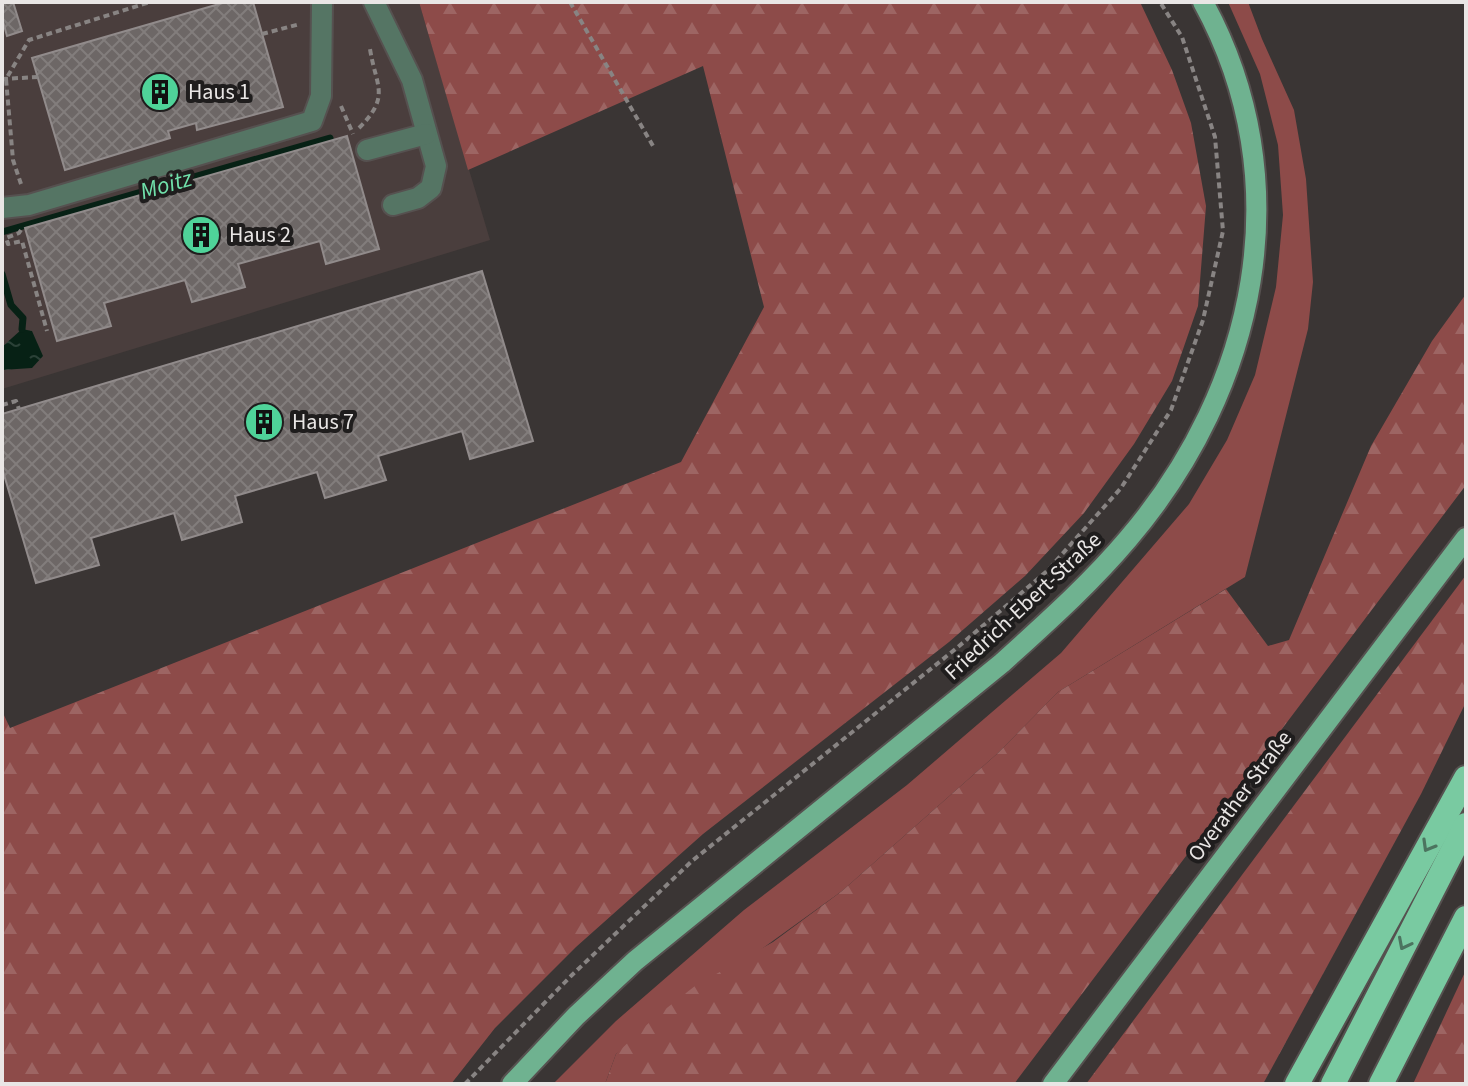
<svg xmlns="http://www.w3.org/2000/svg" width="1468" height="1086" font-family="'Source Sans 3',sans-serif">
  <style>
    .built { fill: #4a3e3d }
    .grass { fill: #8d4b49 }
    .forest { fill: url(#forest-firs) }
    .water { fill: url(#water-ripples) }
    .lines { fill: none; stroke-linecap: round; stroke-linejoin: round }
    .stream { stroke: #072115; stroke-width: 7 }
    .building { fill: url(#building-cross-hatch); stroke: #918b8b; stroke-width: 2 }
    .minor-casing { stroke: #565150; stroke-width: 24 }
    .major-casing { stroke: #565150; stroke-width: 24 }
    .highway-casing { stroke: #565150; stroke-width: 28 }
    .path { stroke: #888483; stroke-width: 4; stroke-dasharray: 6 4; stroke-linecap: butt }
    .minor { stroke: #557564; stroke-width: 20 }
    .major { stroke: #6fb290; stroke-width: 20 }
    .highway { stroke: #79caa1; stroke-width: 24 }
    .oneway { stroke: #4c745f }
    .labels { text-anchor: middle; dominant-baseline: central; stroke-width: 8; stroke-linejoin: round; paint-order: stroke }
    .poi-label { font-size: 22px; fill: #e9e6e5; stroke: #1f1d1d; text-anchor: start }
    .street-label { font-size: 22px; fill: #e9e6e5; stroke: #1f1d1d }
    .water-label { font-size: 24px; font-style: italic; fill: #70e1ab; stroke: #1f1d1d }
  </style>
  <defs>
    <pattern id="forest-firs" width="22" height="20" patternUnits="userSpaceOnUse" patternTransform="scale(2)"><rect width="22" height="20" fill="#8d4b49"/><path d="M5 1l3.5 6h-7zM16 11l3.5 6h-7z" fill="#9d6563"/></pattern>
    <pattern id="water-ripples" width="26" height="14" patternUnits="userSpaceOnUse" patternTransform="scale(2)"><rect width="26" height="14" fill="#072115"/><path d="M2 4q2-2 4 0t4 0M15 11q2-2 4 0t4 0" fill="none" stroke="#2b4137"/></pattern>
    <pattern id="building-cross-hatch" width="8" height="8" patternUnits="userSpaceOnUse" patternTransform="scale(2)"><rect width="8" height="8" fill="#6d6766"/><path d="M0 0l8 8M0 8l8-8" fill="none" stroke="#827d7c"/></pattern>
  </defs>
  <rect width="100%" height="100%" fill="#3a3534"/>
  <path class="built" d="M2,2H419L490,240L2,389Z"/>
  <path class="grass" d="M1228,2H1248L1262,39L1294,110L1306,179L1313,282L1308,329L1245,577L1058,692L998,753L842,891L616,1054L605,1084H553L616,1021L744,910L907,785L1061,653L1189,504L1227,440L1255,375L1276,287L1283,215L1278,145L1260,74Z"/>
  <g class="forest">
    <path d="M419,2H1140L1172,70L1191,123L1206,206L1198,306L1172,381L1134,444L1084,513L1025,576L949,642L703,834L576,947L495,1028L451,1084H2V711L10,728L681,462L764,307L703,66L468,170Z"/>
    <path d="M1466,294V485L1014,1084H605L616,1054L654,1018L695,986L773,942L842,891L998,753L1058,692L1226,589L1268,646L1289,640L1371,446L1432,341Z"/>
    <path d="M1466,575V702L1421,794L1263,1084H1086Z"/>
    <path d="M1466,970V1084H1413Z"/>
  </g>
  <path class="water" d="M22,329L32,331L43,356L32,368L2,370V347Z"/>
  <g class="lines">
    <g class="stream">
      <path d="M2,232L330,138"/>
      <path d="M2,274L11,305L23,318L22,329"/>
    </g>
  </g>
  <g class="building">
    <path d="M13,2L22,31L7,36L2,18V3Z"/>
    <path d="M226,2H253L283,107L197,130L196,123L168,131L170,138L65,170L32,58Z"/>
    <path d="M347,136L379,249L326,264L320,241L238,264L245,287L192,302L185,280L104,303L111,326L57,341L25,228Z"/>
    <path d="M482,271L533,441L470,459L462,431L378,456L386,480L325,498L317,472L235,496L242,522L182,540L174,513L91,538L99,565L36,583L2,468V414Z"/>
  </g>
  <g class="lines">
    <g class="minor-casing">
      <g id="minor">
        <path d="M374,2L412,80L436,166L431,188L418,198L393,205"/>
        <path d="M367,150L426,134"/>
        <path d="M2,208L29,205L312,121L321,96L322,2"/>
      </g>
    </g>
    <g class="major-casing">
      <g id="major">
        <path d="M512,1084L576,1016L635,961L1002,663C1046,623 1090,584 1128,539C1257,388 1301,181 1203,2"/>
        <path d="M1053,1084L1466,538"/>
      </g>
    </g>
    <g class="highway-casing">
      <g id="highway">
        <path d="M1297,1084L1466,778"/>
        <path d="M1333,1084L1466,825"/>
        <path d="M1381,1084L1466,918"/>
      </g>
    </g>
    <g class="path">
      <path d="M570,2L653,146"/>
      <path d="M262,34L300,24"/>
      <path d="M2,79L38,77"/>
      <path d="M341,106L353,134"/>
      <path d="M359,128C391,96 376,87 370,49"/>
      <path d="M21,184L13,160L6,79L29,40L150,2"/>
      <path d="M21,230L19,233L6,238L8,244L22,241L47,331"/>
      <path d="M2,405L16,401L19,409"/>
      <path d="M465,1084L572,975L692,861L958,647L1047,571L1121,488L1171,410L1203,320L1223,231L1215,137L1182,37L1160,2"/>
    </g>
    <use href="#minor" class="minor"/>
    <use href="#major" class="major"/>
    <use href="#highway" class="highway"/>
  </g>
  <defs><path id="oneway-chevron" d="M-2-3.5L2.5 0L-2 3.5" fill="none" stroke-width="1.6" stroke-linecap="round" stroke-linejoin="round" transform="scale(2)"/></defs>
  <g class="oneway">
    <use href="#oneway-chevron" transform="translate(1428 846) rotate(120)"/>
    <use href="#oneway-chevron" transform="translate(1404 944) rotate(117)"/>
  </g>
  <defs>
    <g id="building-disc" transform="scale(2)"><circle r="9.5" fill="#4fd399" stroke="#1f1d1d"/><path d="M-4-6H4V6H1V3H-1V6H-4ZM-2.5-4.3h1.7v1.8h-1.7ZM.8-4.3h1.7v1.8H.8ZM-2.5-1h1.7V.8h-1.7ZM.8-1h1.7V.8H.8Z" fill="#111"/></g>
  </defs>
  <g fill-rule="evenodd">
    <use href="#building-disc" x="160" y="92"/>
    <use href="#building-disc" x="201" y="235"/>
    <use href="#building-disc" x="264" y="422"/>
  </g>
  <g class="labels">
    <g class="poi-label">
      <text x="188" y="92">Haus 1</text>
      <text x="229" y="235">Haus 2</text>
      <text x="292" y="422">Haus 7</text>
    </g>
    <g class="street-label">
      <text transform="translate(1023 606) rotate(-43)">Friedrich-Ebert-Straße</text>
      <text transform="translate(1240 796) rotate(-53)">Overather Straße</text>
    </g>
    <g class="water-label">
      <text transform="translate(166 185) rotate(-16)">Moitz</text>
    </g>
  </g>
  <rect width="1468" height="1086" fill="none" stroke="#e9e6e5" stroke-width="8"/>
</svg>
